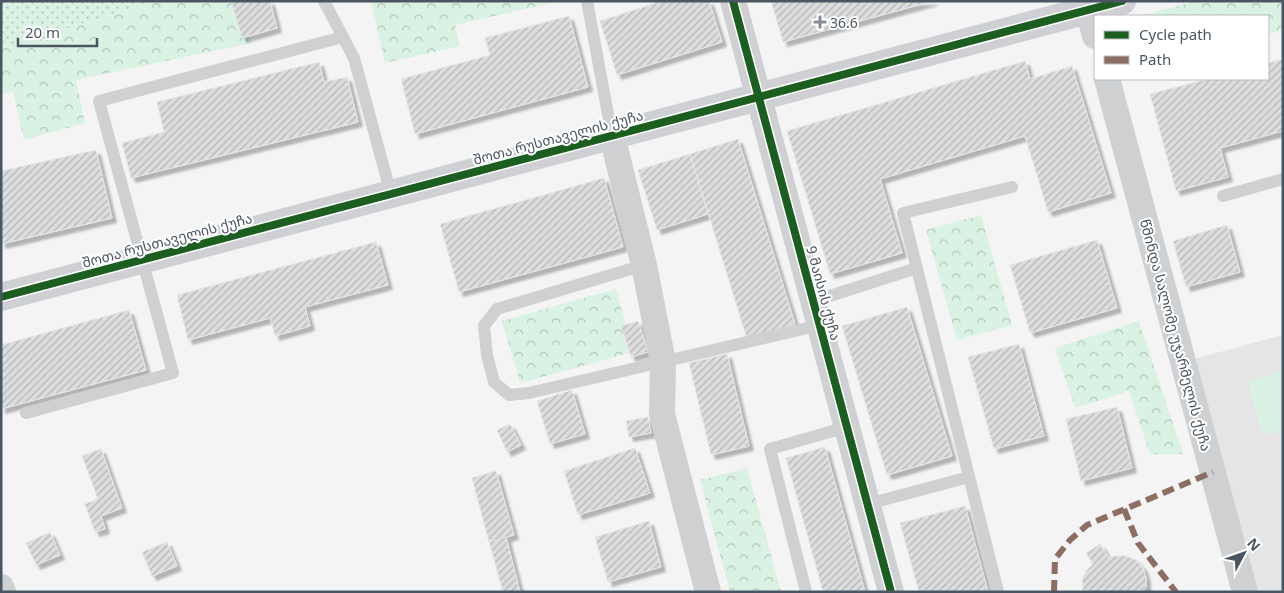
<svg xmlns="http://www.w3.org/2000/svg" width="1284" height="593" font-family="'Noto Sans','Noto Sans Georgian',sans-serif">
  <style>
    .education { fill: #e6e5e6 }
    .grass { fill: url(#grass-dots) }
    .forest { fill: url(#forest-crowns) }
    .pitch { fill: #d9f2e3 }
    .building { fill: url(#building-hatch); stroke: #e5e6e7; filter: url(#shadow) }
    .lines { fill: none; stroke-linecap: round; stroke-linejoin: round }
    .lane { stroke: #ced0d2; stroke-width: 12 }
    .street { stroke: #ced0d2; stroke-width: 26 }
    .secondary { stroke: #ced0d4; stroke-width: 28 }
    .quiet { stroke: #8d6e63; stroke-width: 6; stroke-dasharray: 12 6; stroke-linecap: butt }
    .cycleway-casing { stroke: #fff; stroke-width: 11 }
    .cycleway { stroke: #1b5e20; stroke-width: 8 }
    .poi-dot { fill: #868d94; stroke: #fff; stroke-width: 2 }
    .labels { text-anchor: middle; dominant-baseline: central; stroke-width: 4; stroke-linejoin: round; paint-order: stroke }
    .poi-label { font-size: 14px; fill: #4a5661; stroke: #fff; text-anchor: start }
    .street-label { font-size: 14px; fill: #4a5661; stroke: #fff }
  </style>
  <defs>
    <pattern id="grass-dots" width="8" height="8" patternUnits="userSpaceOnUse" patternTransform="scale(1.25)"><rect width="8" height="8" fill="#d9f2e3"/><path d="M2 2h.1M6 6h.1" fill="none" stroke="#b2c7bb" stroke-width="1.8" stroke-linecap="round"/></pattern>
    <pattern id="forest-crowns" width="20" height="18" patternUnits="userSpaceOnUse" patternTransform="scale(1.25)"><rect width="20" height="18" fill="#d9f2e3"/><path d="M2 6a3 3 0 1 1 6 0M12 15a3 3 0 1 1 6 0" fill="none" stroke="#b2c7bb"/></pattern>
    <pattern id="building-hatch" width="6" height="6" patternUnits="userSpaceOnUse" patternTransform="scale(1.25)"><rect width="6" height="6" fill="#ddddde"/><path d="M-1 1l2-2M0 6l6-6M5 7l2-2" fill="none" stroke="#b5b6b7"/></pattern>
    <filter id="shadow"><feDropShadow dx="4.5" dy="4.5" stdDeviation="1" flood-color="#0004"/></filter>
  </defs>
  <rect width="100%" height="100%" fill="#f4f4f4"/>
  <path class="education" d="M1283,335V592H1255L1194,359Z"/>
  <path class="grass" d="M1,1H158L1,48Z"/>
  <g class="forest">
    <path d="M158,1H240L251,43L76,80L85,123L24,140L13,91L1,94V48Z"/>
    <path d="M371,1H560L455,25L460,46L385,63Z"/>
    <path d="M1197,1H1283V30L1268,34V16H1139Z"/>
    <path d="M981,215L1012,325L957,340L926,230Z"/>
    <path d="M616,289L633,352L520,383L502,321Z"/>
    <path d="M1139,321L1183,454H1150L1129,391L1075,408L1055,348Z"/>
    <path d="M747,468L781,592H730L700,480Z"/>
  </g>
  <path class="pitch" d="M1283,372V429L1262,435L1248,382Z"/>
  <g class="building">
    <path d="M231,1H270L277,28L242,38Z"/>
    <path d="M662,1H709L722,42L617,75L600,21Z"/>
    <path d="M771,1H933L783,42Z"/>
    <path d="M569,16L588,87L415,134L401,79L490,55L485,38Z"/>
    <path d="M1283,59V131L1220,148L1228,177L1176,191L1150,94L1208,79H1268V63Z"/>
    <path d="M1025,61L1030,79L1072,66L1111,193L1048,212L1025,136L880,179L902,253L830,274L787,131Z"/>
    <path d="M319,62L324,82L347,77L358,122L131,178L122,143L164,132L157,102Z"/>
    <path d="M738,139L795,324L747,339L690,154Z"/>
    <path d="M96,150L112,218L1,244V171Z"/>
    <path d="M690,154L708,214L657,230L638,170Z"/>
    <path d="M604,178L623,247L459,292L440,224Z"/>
    <path d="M1227,225L1240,272L1186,287L1173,241Z"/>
    <path d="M1097,240L1117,308L1030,333L1010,265Z"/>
    <path d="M376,242L388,285L305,307L310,326L275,336L270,318L188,340L177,295Z"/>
    <path d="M907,307L952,456L887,475L842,326Z"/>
    <path d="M129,310L146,370L1,409V345Z"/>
    <path d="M638,321L648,352L631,357L621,326Z"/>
    <path d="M1019,344L1044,436L994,449L968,357Z"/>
    <path d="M727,354L749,446L711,455L689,363Z"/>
    <path d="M572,390L585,434L550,444L537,401Z"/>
    <path d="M1117,407L1132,468L1081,481L1066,419Z"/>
    <path d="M648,417L651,433L629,437L626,421Z"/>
    <path d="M510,424L521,445L507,452L497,430Z"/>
    <path d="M825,447L865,592H823L786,458Z"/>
    <path d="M635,448L650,493L578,515L564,471Z"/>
    <path d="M101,449L122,508L101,516L105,529L95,532L85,504L98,499L82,456Z"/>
    <path d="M496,471L514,535L489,542L472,478Z"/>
    <path d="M965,506L988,592H919L900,523Z"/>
    <path d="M649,521L661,567L608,582L595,537Z"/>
    <path d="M50,532L60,555L36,565L26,543Z"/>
    <path d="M506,537L520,592H503L489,542Z"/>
    <path d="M167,542L177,566L152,576L142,552Z"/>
    <path d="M1100,544L1109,558L1115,556H1126L1136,560L1143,568L1146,578V588L1141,592H1083L1082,579L1087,570L1093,564L1086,553Z"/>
  </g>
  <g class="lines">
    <g class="lane">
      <path d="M324,1L354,58L391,194"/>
      <path d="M587,1L612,136"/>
      <path d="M1223,196L1283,179"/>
      <path d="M644,265L497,309L484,326L487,355L494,382L509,395L529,393L820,325"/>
      <path d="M814,301L917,268"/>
      <path d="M26,413L173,373L99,101L343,37"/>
      <path d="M868,504L969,477"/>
      <path d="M806,592L770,449L847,427"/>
      <path d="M998,592L903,213L1012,187"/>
    </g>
    <g class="street">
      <path d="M733,1L891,592"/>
      <path d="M1088,10L1095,36"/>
      <path d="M1107,79L1245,592"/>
      <path d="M612,136L644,265L663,362L662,414L708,592"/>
      <path d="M1,587L3,592"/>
    </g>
    <path class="secondary" d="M1,297L1122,1"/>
    <g class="quiet">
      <path d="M1124,509L1138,543L1176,592"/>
      <path d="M1054,592L1055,559L1070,540L1087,525L1213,472"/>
    </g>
    <g class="cycleway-casing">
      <g id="cycleway">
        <path d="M733,1L891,592"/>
        <path d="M1,297L1122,1"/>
      </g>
    </g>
    <use href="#cycleway" class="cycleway"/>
  </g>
  <path class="poi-dot" d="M817.5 14.5h5v5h5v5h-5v5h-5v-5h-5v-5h5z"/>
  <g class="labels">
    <g class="poi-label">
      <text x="830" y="22">36.6</text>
    </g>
    <g class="street-label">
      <text transform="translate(558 137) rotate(-15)">შოთა რუსთაველის ქუჩა</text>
      <text transform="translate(167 240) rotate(-15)">შოთა რუსთაველის ქუჩა</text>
      <text transform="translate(824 293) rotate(75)">9 მაისის ქუჩა</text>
      <text transform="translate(1176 335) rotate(75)">წმინდა სალომე უჯარმელის ქუჩა</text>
    </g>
  </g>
  <rect width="1284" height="593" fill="none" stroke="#4a5661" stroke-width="5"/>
  <rect x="1094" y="15" width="175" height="65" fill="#ffffff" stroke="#b7bbc0"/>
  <rect x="1104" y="31" width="25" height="8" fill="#1b5e20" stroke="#b7bbc0"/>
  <text x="1139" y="40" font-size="15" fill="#4a5661">Cycle path</text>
  <rect x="1104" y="56" width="25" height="8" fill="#8d6e63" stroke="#b7bbc0"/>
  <text x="1139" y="65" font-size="15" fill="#4a5661">Path</text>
  <g transform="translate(1244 553) rotate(49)" stroke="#ffffff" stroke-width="4" paint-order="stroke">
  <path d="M0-4L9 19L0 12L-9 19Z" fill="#4a5661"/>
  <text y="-8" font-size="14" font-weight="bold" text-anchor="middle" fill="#4a5661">N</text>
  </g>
  <path d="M18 38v8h79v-8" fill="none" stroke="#4a5661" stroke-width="2.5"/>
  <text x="25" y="38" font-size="15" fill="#4a5661" stroke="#ffffff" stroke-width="4" paint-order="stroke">20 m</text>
</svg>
